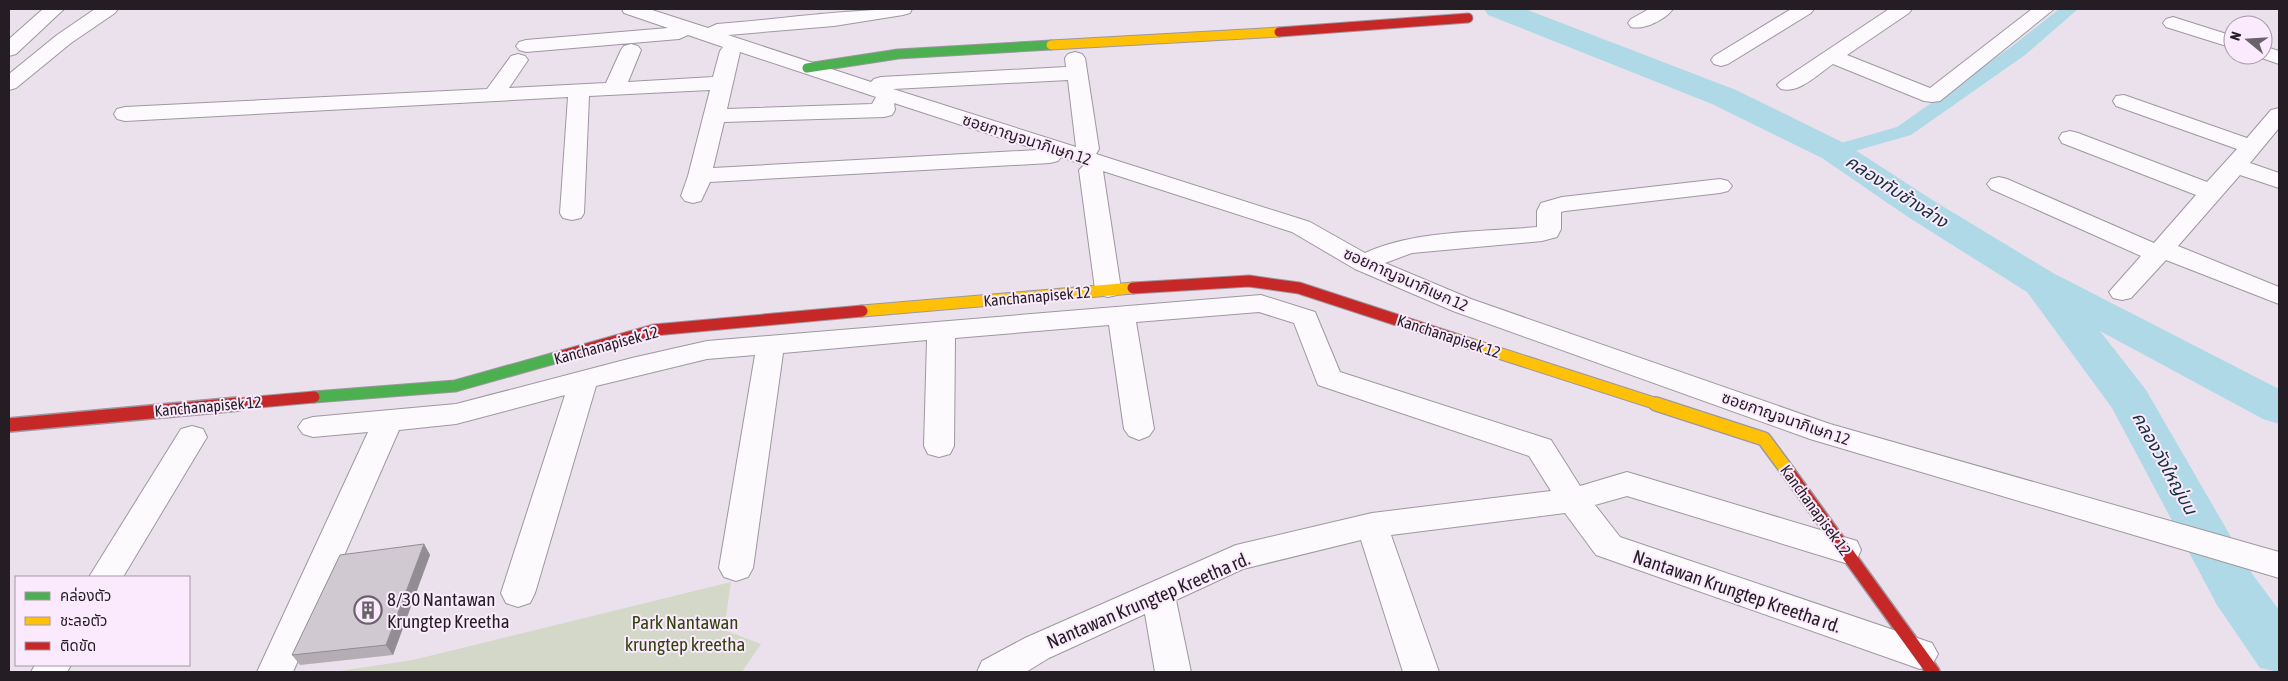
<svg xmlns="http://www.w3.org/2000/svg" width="2288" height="681" font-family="'Asap Condensed','Noto Sans Thai',sans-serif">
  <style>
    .green { fill: #d3d8c8 }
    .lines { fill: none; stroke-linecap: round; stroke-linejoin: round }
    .canal { fill: #afd9e7; fill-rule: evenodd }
    .river { fill: #afd9e7; fill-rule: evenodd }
    .street-casing { stroke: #9e97a0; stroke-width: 2 }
    .fast-far1-casing { stroke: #9e97a0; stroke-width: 11 }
    .fast-casing { stroke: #9e97a0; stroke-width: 13 }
    .slow-far2-casing { stroke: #9e97a0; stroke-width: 11 }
    .slow-far1-casing { stroke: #9e97a0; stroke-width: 13 }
    .slow-casing { stroke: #9e97a0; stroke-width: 16 }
    .jam-far2-casing { stroke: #9e97a0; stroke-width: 11 }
    .jam-far1-casing { stroke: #9e97a0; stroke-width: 13 }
    .jam-casing { stroke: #9e97a0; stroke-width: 16 }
    .street { fill: #fcfafc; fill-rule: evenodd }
    .fast-far1 { stroke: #4caf50; stroke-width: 9 }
    .fast { stroke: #4caf50; stroke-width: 11 }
    .slow-far2 { stroke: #ffc107; stroke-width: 9 }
    .slow-far1 { stroke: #ffc107; stroke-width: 11 }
    .slow { stroke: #ffc107; stroke-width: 13 }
    .jam-far2 { stroke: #c62828; stroke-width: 9 }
    .jam-far1 { stroke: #c62828; stroke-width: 11 }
    .jam { stroke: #c62828; stroke-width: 13 }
    .wall { fill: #b4adb4 }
    .shaded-wall { fill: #928d92 }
    .building { fill: #d1c9d1; stroke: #928d92 }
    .labels { text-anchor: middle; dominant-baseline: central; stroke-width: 4; stroke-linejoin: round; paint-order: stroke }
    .street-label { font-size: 16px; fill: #241e24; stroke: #fbeafd }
    .water-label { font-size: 18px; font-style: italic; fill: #13323a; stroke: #fbeafd }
    .near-street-label { font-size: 19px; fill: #241e24; stroke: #fbeafd }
    .near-poi-label { font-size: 19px; fill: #241e24; stroke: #fbeafd; text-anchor: start }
    .near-park-label { font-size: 19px; fill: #32430e; stroke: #fbeafd }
  </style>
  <rect width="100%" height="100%" fill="#eae1ec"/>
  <path class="green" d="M731,582L724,630L761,644L742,672H333L413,660Z"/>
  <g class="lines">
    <path class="canal" d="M2059,9H2078L2025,55L1911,135L1834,157L1827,155L1824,151L1827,147L1897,127L2011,47Z"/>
    <path class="river" d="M1484,9H1525L1736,90L1846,144L1934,201L2053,273L2279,389V424L2263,419L2100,331L2146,390L2253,575L2279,610V672L2260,668L2217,605L2112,408L2027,292L1908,217L1822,158L1712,104L1488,15Z"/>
    <g class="street-casing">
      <g id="street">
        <path d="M43,9H64L16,54L9,56V39Z"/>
        <path d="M95,9H118L115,13L71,43L16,88L9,90V74L57,35Z"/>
        <path d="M622,9H649L708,28L717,24C782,19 847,9 912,9L910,13L903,15L834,26L728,35L871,82L874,79L881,77L1066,67L1065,58L1068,54L1075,52L1082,54L1085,58L1099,149L1096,154L1310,222L1365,253C1414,230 1482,232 1537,227V211L1541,203L1562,197L1720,179L1728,181L1732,186L1728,191L1720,193L1565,211L1561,212V229L1557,237L1542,241L1412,253L1385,263L1471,299L1830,424L2279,552V578L1810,439L1453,311L1355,269L1292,232L1103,171L1121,289L1117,295L1108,297L1099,295L1095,289L1079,170L1084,165L1061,157L1058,161L1050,163L710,182L701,201L693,203L685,201L681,196L688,176L710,90L589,96L584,213L581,218L572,220L563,218L560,213L568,97L125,121L117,119L114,114L117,109L125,107L487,89L511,56L518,54L525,56L528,60L509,88L606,83L621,50L624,46L631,44L638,46L641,50L628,82L713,77L720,51L723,47L688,35L679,39L526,52L519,50L516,46L519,42L526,40L668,28L624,13ZM740,52L876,97L872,104L727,109ZM1068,80L1076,147L893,89ZM894,103L1038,150L713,168L724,122L884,117L892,115L895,110Z"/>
        <path d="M1649,9H1673C1665,20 1644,30 1631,27L1628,23L1631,19Z"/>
        <path d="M1791,9H1814L1811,13L1728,64L1721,66L1714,64L1711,60L1714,56Z"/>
        <path d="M1889,9H1912L1909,13L1847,55L1930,88L2032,9H2054L1940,101L1932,102L1924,101L1833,64C1818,74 1799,94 1781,89L1777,85L1781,81Z"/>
        <path d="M2173,17L2233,36V48L2166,27L2163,23L2166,19Z"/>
        <path d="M2263,46L2279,51V64L2256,56L2263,55Z"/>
        <path d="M2124,95L2247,138L2271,110L2279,108V128L2250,163L2279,173V188L2240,175L2178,246L2279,287V304L2166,260L2131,298L2122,300L2113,298L2109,292L2141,256L1991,189L1987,184L1991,179L1999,177L2007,179L2154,243L2196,195L2062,143L2059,138L2062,133L2070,131L2078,133L2207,182L2237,149L2116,106L2113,101L2116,96Z"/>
        <path d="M1261,295L1315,312L1340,372L1551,440L1580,486L1627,472L1857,541L1861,550L1857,559L1845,563L1627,496L1595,505L1620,537L1932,643L1938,654L1932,665L1920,669L1596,555L1565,513L1391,535L1439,672H1403L1361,540L1243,569L1176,600L1191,672H1155L1145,614L1049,658L1026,672H977L982,661L1025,638L1236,545L1372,513L1551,491L1529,456L1318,385L1294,323L1259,312L1136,322L1154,429L1149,436L1139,440L1129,436L1124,429L1109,325L955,338L954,446L950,454L939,457L928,454L924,446L927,340L783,353L753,568L748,577L736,581L724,577L719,568L755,355L707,359L596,386L535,593L530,603L518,607L506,603L501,593L565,395L456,424L399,430L293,672H257L368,432L313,437L303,434L298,427L303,420L313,417L456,404L632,358L707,341Z"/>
        <path d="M192,426L203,429L207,437L123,577H89L181,429Z"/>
        <path d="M35,665H71L67,672H31Z"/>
      </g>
    </g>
    <g class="fast-far1-casing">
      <path id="fast-far1" d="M807,68L898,54L1051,45"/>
    </g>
    <g class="fast-casing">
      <path id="fast" d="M314,397L455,386L562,356"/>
    </g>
    <g class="slow-far2-casing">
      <path id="slow-far2" d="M1051,45L1279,32"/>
    </g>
    <g class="slow-far1-casing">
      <g id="slow-far1">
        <path d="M862,311L1133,288"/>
        <path d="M1452,338L1660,405"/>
      </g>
    </g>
    <g class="slow-casing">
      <path id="slow" d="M1656,404L1764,439L1789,473"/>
    </g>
    <g class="jam-far2-casing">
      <path id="jam-far2" d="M1279,32L1468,18"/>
    </g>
    <g class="jam-far1-casing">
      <g id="jam-far1">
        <path d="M1133,288L1249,281L1299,288L1452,338"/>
        <path d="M562,356L654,330L862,311"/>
        <path d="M225,405L314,397"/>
      </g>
    </g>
    <g class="jam-casing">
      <g id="jam">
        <path d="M9,425L238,404"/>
        <path d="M1789,473L1933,672"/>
      </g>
    </g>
    <use href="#street" class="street"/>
    <use href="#fast-far1" class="fast-far1"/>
    <use href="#fast" class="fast"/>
    <use href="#slow-far2" class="slow-far2"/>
    <use href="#slow-far1" class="slow-far1"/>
    <use href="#slow" class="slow"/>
    <use href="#jam-far2" class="jam-far2"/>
    <use href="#jam-far1" class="jam-far1"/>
    <use href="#jam" class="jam"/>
  </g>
  <path class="wall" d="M424,544L430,555L393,655L300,665L292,655Z"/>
  <path class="shaded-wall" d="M424,544L430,555L393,655L386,645Z"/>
  <path class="building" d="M424,544L386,645L292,655L340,555Z"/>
  <defs>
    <g id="building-ring" transform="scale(1.4375)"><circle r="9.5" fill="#fbeafd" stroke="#69626a" stroke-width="1.5"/><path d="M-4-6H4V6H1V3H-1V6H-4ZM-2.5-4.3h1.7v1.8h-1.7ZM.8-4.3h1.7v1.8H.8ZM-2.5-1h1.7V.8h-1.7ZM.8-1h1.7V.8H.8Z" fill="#69626a"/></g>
  </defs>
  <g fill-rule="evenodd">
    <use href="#building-ring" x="368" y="610"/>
  </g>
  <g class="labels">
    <g class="street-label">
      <text transform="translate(1027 139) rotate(18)">ซอยกาญจนาภิเษก 12</text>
      <text transform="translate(1406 279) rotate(24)">ซอยกาญจนาภิเษก 12</text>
      <text transform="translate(1037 296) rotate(-5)">Kanchanapisek 12</text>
      <text transform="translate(1449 336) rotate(18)">Kanchanapisek 12</text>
      <text transform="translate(606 345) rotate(-15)">Kanchanapisek 12</text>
      <text transform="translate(208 406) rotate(-5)">Kanchanapisek 12</text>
      <text transform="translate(1786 418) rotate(19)">ซอยกาญจนาภิเษก 12</text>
      <text transform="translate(1816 510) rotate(54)">Kanchanapisek 12</text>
    </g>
    <g class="water-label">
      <text transform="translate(1897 191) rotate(33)">คลองทับช้างล่าง</text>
      <text transform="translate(2165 463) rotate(61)">คลองวังใหญ่บน</text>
    </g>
    <g class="near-street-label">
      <text transform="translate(1737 591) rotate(19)">Nantawan Krungtep Kreetha rd.</text>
      <text transform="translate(1148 600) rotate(-23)">Nantawan Krungtep Kreetha rd.</text>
    </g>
    <g class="near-poi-label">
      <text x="387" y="599">8/30 Nantawan<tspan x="387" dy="22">Krungtep Kreetha</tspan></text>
    </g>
    <g class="near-park-label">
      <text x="685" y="622">Park Nantawan<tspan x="685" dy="22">krungtep kreetha</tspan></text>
    </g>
  </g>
  <rect width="2288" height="681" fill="none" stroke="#241e24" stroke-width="20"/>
  <rect x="15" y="576" width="175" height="90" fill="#fbeafd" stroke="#a598a6"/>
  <rect x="25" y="592" width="25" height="8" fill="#4caf50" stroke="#a598a6"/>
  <text x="60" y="601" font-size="15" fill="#241e24">คล่องตัว</text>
  <rect x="25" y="617" width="25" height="8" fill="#ffc107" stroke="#a598a6"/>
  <text x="60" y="626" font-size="15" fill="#241e24">ชะลอตัว</text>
  <rect x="25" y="642" width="25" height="8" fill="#c62828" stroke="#a598a6"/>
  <text x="60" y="651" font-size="15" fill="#241e24">ติดขัด</text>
  <g transform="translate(2248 40) rotate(288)"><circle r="24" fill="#fbeafd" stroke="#a598a6"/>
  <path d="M0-4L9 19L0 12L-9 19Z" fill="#69626a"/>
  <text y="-8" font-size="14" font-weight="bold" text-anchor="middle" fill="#241e24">N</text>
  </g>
</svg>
